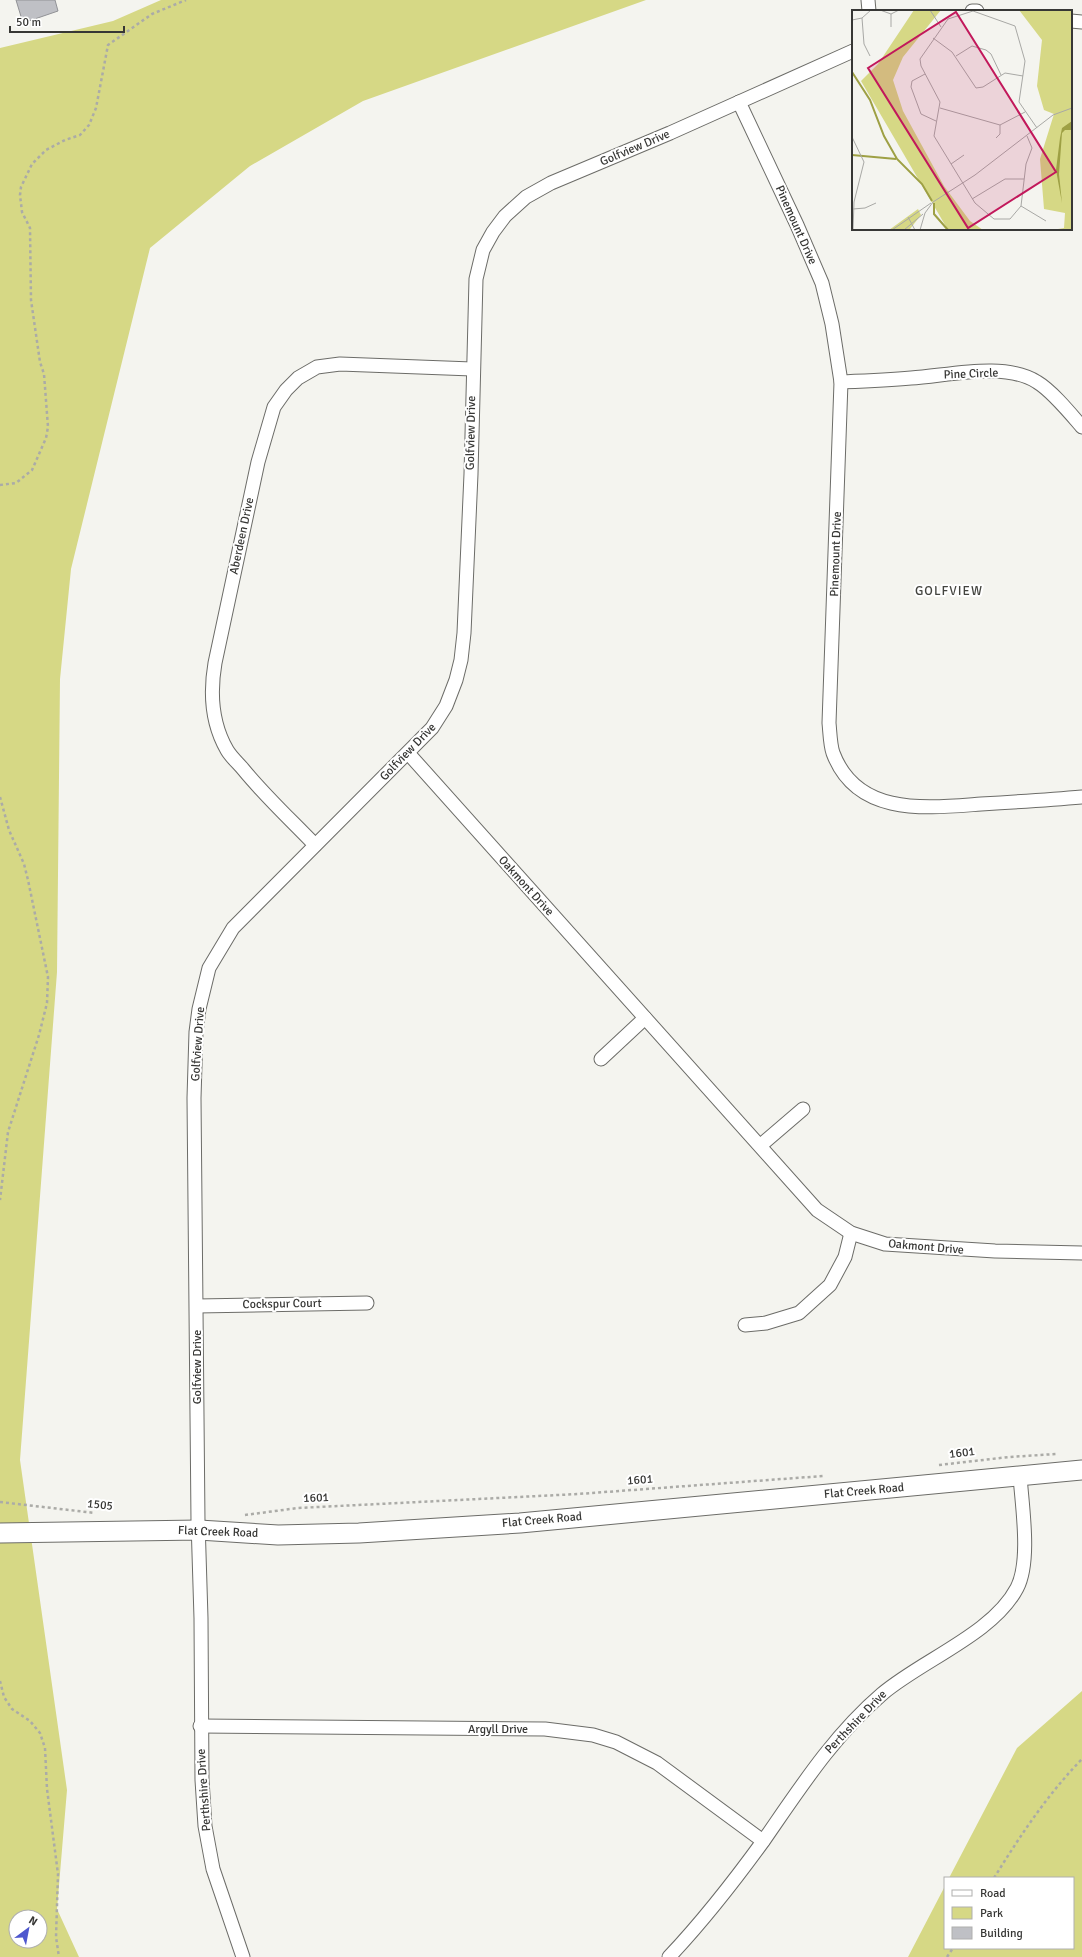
<svg xmlns="http://www.w3.org/2000/svg" width="1082" height="1957" font-family="Signika,sans-serif">
  <style>
    .green { fill: #d6d885; fill-rule: evenodd }
    .building { fill: #bfc0c5; stroke: #919296 }
    .lines { fill: none; stroke-linecap: round; stroke-linejoin: round }
    .street-casing { stroke: #6c6c68; stroke-width: 15 }
    .secondary-casing { stroke: #6c6c68; stroke-width: 21 }
    .path { stroke: #ababa7; stroke-width: 2.5; stroke-dasharray: 3 3; stroke-linecap: butt }
    .street { stroke: #fff; stroke-width: 13 }
    .secondary { stroke: #fff; stroke-width: 19 }
    .labels { text-anchor: middle; dominant-baseline: central; stroke-width: 4; stroke-linejoin: round; paint-order: stroke }
    .street-label { font-size: 12px; fill: #373735; stroke: #fff }
    .neighbourhood-label { font-size: 13px; letter-spacing: 1px; fill: #43443f; stroke: #fff }
    .inset-river { fill: none; stroke: #9ea044; stroke-width: 2 }
    .inset-road { fill: none; stroke: #a8a8a5; stroke-width: 1 }
    .view { fill: #c2185b; fill-opacity: 0.15; stroke: #c2185b; stroke-width: 2 }
    .inset-edge { fill: none; stroke: #373735; stroke-width: 2 }
  </style>
  <rect width="100%" height="100%" fill="#f4f4ef"/>
  <g class="green">
    <path d="M161,0H646L363,101L250,166L150,248L71,569L60,679L57,972L20,1460L67,1790L57,1909L79,1957H0V48L113,21ZM16,1917H40V1941H16Z"/>
    <path d="M1082,1691V1957H908L945,1886V1948H1073V1878H949L1017,1748Z"/>
  </g>
  <path class="building" d="M16,0H55L58,11L23,23Z"/>
  <g class="lines">
    <g class="street-casing">
      <g id="street">
        <path d="M868,0L869,11"/>
        <path d="M972,11H977"/>
        <path d="M1071,21L1082,22"/>
        <path d="M739,102L797,225L822,283L832,324L841,382L829,723C830,732 830,744 833,753C857,817 927,808 981,804C1015,802 1049,800 1082,797"/>
        <path d="M841,382C864,381 888,380 911,378C947,376 1004,361 1037,382C1052,391 1070,413 1082,427"/>
        <path d="M408,753L817,1210L851,1233L885,1244L995,1251L1082,1253"/>
        <path d="M315,845C291,820 265,796 243,769C238,763 231,757 227,750C212,724 210,692 215,663L258,462L274,407L286,390L298,378L317,367L340,364L472,369"/>
        <path d="M601,1059L645,1018"/>
        <path d="M761,1145L803,1109"/>
        <path d="M197,1306L367,1303"/>
        <path d="M745,1325L766,1323L799,1313L830,1285L845,1257L851,1233"/>
        <path d="M200,1726L545,1729L593,1735L616,1742L657,1763L763,1841"/>
        <path d="M243,1957L213,1869L205,1826L202,1780L201,1618L198,1521L194,1098L196,1032L199,1009L209,968L233,928L432,728L446,706L456,680L461,660L464,633L471,474L476,279L483,250L493,232L505,216L526,197L551,183L670,133L853,51"/>
        <path d="M669,1957C703,1921 735,1880 764,1840C800,1788 834,1735 882,1694C922,1660 993,1634 1017,1588C1031,1561 1022,1506 1020,1476"/>
      </g>
    </g>
    <g class="secondary-casing">
      <path id="secondary" d="M0,1533L199,1530L278,1535L359,1533L520,1523L1082,1470"/>
    </g>
    <g class="path">
      <path d="M0,485L16,483L32,470L46,438L48,427L44,374L40,362L31,300L30,228L22,212L20,195L21,187L32,164L46,150L65,140L80,135L89,125L96,108L108,45L152,14L186,0"/>
      <path d="M0,797L9,830L24,864L28,880L48,977L47,1003L39,1035L8,1132L0,1200"/>
      <path d="M939,1465L1009,1457L1056,1454"/>
      <path d="M0,1502L95,1513"/>
      <path d="M245,1515L298,1508L578,1494L823,1476"/>
      <path d="M0,1681L4,1697L12,1709L30,1721L40,1733L45,1748L47,1789L58,1874L56,1937L59,1957"/>
      <path d="M994,1878C1020,1836 1047,1795 1082,1759"/>
      <path d="M947,1957L953,1948"/>
    </g>
    <use href="#street" class="street"/>
    <use href="#secondary" class="secondary"/>
  </g>
  <g class="labels">
    <g class="street-label">
      <text transform="translate(635 148) rotate(-23)">Golfview Drive</text>
      <text transform="translate(796 225) rotate(66)">Pinemount Drive</text>
      <text transform="translate(971 374) rotate(-2)">Pine Circle</text>
      <text transform="translate(471 433) rotate(-89)">Golfview Drive</text>
      <text transform="translate(242 536) rotate(-78)">Aberdeen Drive</text>
      <text transform="translate(836 554) rotate(-88)">Pinemount Drive</text>
      <text transform="translate(408 752) rotate(-46)">Golfview Drive</text>
      <text transform="translate(526 886) rotate(48)">Oakmont Drive</text>
      <text transform="translate(198 1044) rotate(-86)">Golfview Drive</text>
      <text transform="translate(926 1247) rotate(5)">Oakmont Drive</text>
      <text transform="translate(282 1304) rotate(-1)">Cockspur Court</text>
      <text transform="translate(197 1367) rotate(-90)">Golfview Drive</text>
      <text transform="translate(962 1453) rotate(-7)">1601</text>
      <text transform="translate(640 1480) rotate(-4)">1601</text>
      <text transform="translate(864 1491) rotate(-5)">Flat Creek Road</text>
      <text transform="translate(316 1498) rotate(-2)">1601</text>
      <text transform="translate(100 1505) rotate(6)">1505</text>
      <text transform="translate(542 1520) rotate(-5)">Flat Creek Road</text>
      <text transform="translate(218 1532) rotate(2)">Flat Creek Road</text>
      <text transform="translate(856 1722) rotate(-46)">Perthshire Drive</text>
      <text x="498" y="1729">Argyll Drive</text>
      <text transform="translate(204 1790) rotate(-94)">Perthshire Drive</text>
    </g>
    <g class="neighbourhood-label">
      <text x="949" y="591">GOLFVIEW</text>
    </g>
  </g>
  <g transform="translate(852 10)">
    <rect width="220" height="220" fill="#f4f4ef"/>
    <path d="M62,0H89L51,47L41,70L51,101L92,176L118,211L131,220H96L9,71L26,54ZM167,0H220V220H200L212,218L213,203L192,199L188,149L202,104L192,100L185,76L190,30ZM66,199L69,205L58,219L37,220Z" fill="#d6d885"/>
    <path d="M220,111V120H213L210,123L207,164L210,193L204,160L208,128L210,118Z" fill="#9ea044"/>
    <path class="inset-river" d="M0,62L18,90L32,126L45,149L70,174L80,191M0,145L44,149M82,193V204L96,220"/>
    <path class="inset-road" d="M28,0L39,4L47,0M78,0L89,17M10,8L12,34L18,46M0,10L10,8L19,0M39,17V4M81,28L100,42L124,78L131,77L153,63L171,66M104,46L120,36L134,40L139,44L149,65M73,64L60,71L59,77L69,104L84,111M88,98L148,115L173,102M175,126L180,138L174,154L169,196L158,209H142L123,193L82,126L88,92L69,56L68,49L96,9L121,1L163,16L173,51L167,92L185,118M0,127L12,152L2,192L1,220M144,128L148,124V115M99,154L112,145M120,189L153,169H172M169,196L194,211M1,199L13,198L24,193M56,207L63,220M40,220L79,193M52,220L71,204M68,220L73,203L81,192L123,165L201,105L220,98"/>
    <path class="view" d="M104,2L204,162L116,218L16,58Z"/>
    <rect width="220" height="220" class="inset-edge"/>
  </g>
  <rect x="944" y="1877" width="130" height="72" fill="#ffffff" stroke="#afafae"/>
  <rect x="952" y="1890" width="20" height="6" fill="#ffffff" stroke="#afafae"/>
  <text x="980" y="1897" font-size="12" fill="#373735">Road</text>
  <rect x="952" y="1907" width="20" height="12" fill="#d6d885" stroke="#afafae"/>
  <text x="980" y="1917" font-size="12" fill="#373735">Park</text>
  <rect x="952" y="1927" width="20" height="12" fill="#bfc0c5" stroke="#afafae"/>
  <text x="980" y="1937" font-size="12" fill="#373735">Building</text>
  <g transform="translate(28 1929) rotate(32)"><circle r="19" fill="#ffffff" stroke="#afafae"/>
  <path d="M0-3L7 15L0 10L-7 15Z" fill="#4f58ce"/>
  <text y="-6" font-size="11" font-weight="bold" text-anchor="middle" fill="#373735">N</text>
  </g>
  <path d="M10 26v6h114v-6" fill="none" stroke="#373735" stroke-width="2"/>
  <text x="16" y="26" font-size="12" fill="#373735" stroke="#ffffff" stroke-width="3" paint-order="stroke">50 m</text>
</svg>
